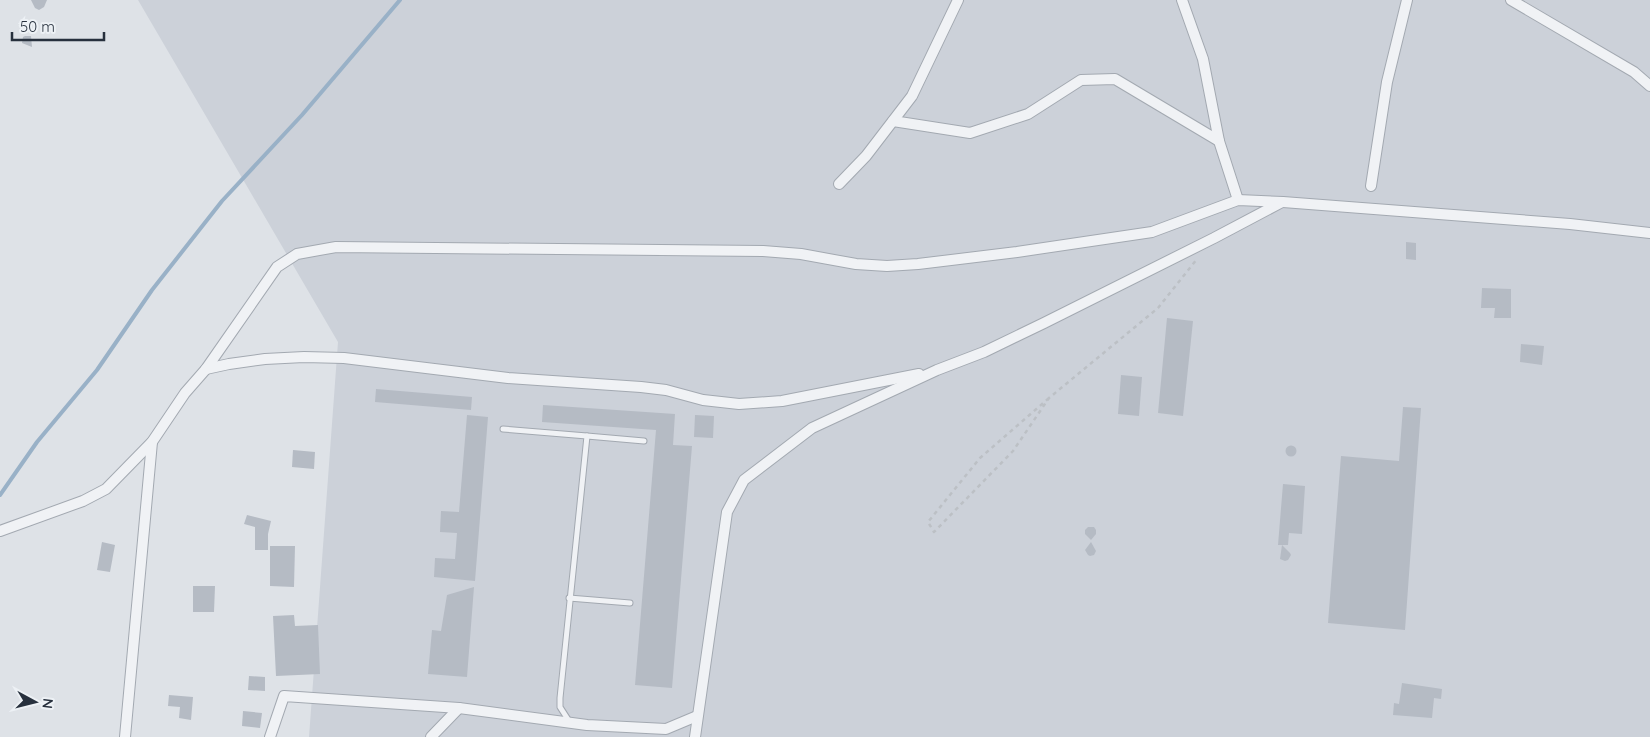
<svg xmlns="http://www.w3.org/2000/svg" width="1650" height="737" font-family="Quicksand,sans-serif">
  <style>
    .built { fill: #ccd1d9 }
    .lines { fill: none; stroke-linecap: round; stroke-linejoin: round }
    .stream { stroke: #99b1c7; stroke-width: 4 }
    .building { fill: #b5bbc4 }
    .lane-casing { stroke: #a3a9b1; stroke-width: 7 }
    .street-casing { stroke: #a3a9b1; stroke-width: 12 }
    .path { stroke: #bcc0c5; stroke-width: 2.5; stroke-dasharray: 4 4; stroke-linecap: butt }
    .lane { stroke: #f0f2f5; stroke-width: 5 }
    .street { stroke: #f0f2f5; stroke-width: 10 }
  </style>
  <rect width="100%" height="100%" fill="#dee2e7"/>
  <path class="built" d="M138,0H1650V737H309L338,342Z"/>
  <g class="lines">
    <path class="stream" d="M0,495L37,442L97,370L152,290L222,201L302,115L400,0"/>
  </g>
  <g class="building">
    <path d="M31,0H47L44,7L39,10L35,8Z"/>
    <path d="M25,36H31L32,47L22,43L23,37Z"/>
    <path d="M1406,242L1416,243V260L1406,259Z"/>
    <path d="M1482,288L1511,289V318H1494L1495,308H1481Z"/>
    <path d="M1167,318L1193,321L1183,416L1158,413Z"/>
    <path d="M1521,344L1544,346L1542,365L1520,362Z"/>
    <path d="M1121,375L1142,377L1139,416L1118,414Z"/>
    <path d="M376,389L472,397L471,410L375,402Z"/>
    <path d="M543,405L675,414L673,445L692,446L672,688L635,685L656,430L542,422Z"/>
    <path d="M1403,407L1421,408L1405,630L1328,623L1341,456L1399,461Z"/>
    <path d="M467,415L488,417L475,581L434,577L435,558L455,559L457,533L440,532L441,511L459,512Z"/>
    <path d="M695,415L714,416L713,438L694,437Z"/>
    <circle cx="1291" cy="451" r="5.5"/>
    <path d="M293,450L315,452L314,469L292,467Z"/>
    <path d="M1283,484L1305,486L1302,534L1289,533L1288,545H1278Z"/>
    <path d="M247,515L271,521L268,534V550H255V527L244,524Z"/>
    <path d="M1088,527H1094L1096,530V534L1091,540L1085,534V530Z"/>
    <path d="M102,542L115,545L110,572L97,570Z"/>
    <path d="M1091,542L1096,551L1094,555L1090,556L1088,555L1085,550Z"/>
    <path d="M1282,545L1290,553L1291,555L1288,560L1285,561L1280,559Z"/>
    <path d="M270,546H295L294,587L270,586Z"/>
    <path d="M193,586H215L214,612H193Z"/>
    <path d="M474,587L467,677L428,674L432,630L441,631L447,595Z"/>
    <path d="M294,615L295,626L318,625L320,674L276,676L273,616Z"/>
    <path d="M249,676L265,677V691L248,690Z"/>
    <path d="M1402,683L1442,689L1441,699L1434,698L1432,718L1393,715L1394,703L1399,704Z"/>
    <path d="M169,695L193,697L191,720L179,718L180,707L168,706Z"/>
    <path d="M243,711L262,713L260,728L242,726Z"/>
  </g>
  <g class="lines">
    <g class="lane-casing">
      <g id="lane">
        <path d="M503,429L587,436"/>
        <path d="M569,598L630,603"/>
        <path d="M569,721L560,707V698L587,436L644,441"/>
      </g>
    </g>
    <g class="street-casing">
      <g id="street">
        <path d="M1182,0L1203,59L1219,141L1238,200"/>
        <path d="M1511,0L1634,72L1650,86"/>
        <path d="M893,121L970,133L1028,114L1081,80L1115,79L1219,141"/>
        <path d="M839,184L866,156L912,96L958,0"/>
        <path d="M1371,186L1387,82L1407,0"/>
        <path d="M206,369L229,364L265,359L304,357L344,358L508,378L641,387L666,390L703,400L739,404L782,401L919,374"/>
        <path d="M0,531L83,501L106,489L152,442L185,393L206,369L277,267L297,254L336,247L763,251L801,254L856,264L887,266L918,264L1017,252L1152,232L1238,200L1283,202L1570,224L1650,233"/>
        <path d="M125,737L152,442"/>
        <path d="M270,737L284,696L459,708L587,725L666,729L697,716"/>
        <path d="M431,737L459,708"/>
        <path d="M695,737L727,512L744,480L812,428L937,370L984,352L1044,323L1214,238L1282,202"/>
      </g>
    </g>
    <path class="path" d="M1049,398L980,458L928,522L934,532L1013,451L1049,398L1158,308L1197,259"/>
    <use href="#lane" class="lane"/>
    <use href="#street" class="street"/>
  </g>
  <g transform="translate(35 702) rotate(97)" stroke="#edf1f5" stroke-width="4" paint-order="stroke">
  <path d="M0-4L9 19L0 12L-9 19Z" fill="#27303d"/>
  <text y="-8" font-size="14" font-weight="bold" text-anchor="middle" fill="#27303d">N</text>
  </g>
  <path d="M12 32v8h92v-8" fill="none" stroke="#27303d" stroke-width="2.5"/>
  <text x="20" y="32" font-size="15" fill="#27303d" stroke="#edf1f5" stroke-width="4" paint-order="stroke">50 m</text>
</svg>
